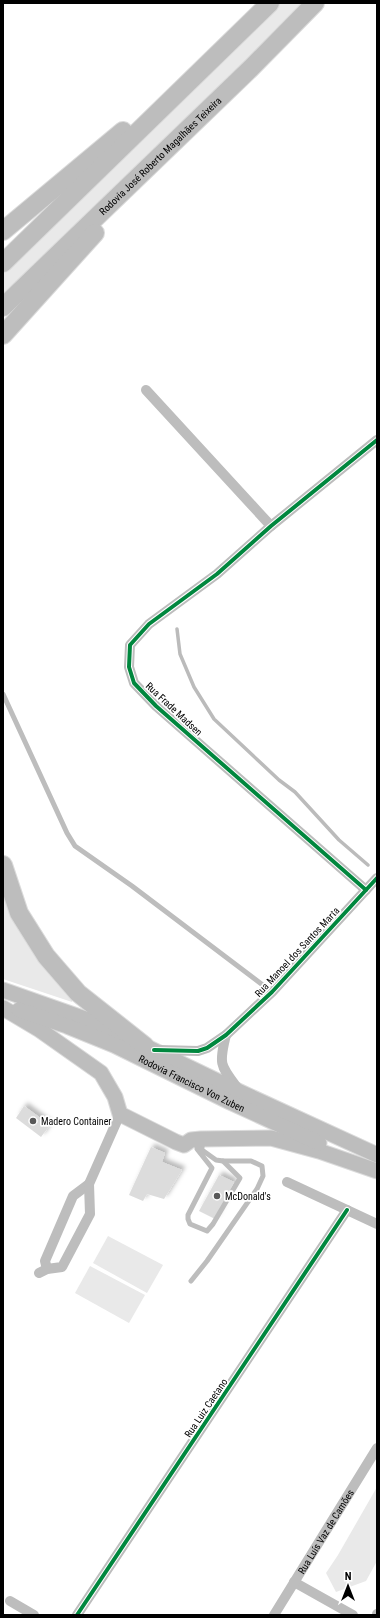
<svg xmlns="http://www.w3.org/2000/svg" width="380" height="1618" font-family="'Roboto Condensed',sans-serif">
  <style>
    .green { fill: #e9e9e9 }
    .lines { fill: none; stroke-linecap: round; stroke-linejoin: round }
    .stream { stroke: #bbb; stroke-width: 3.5 }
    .building { fill: #dcdcdc; filter: url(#shadow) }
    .primary-casing { stroke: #dbdbdb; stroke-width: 17 }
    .highway-casing { stroke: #dbdbdb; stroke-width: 20 }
    .lane { stroke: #bdbdbd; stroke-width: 5 }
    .street { stroke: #bdbdbd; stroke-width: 10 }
    .primary { stroke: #bdbdbd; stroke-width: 15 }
    .highway { stroke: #bdbdbd; stroke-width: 18 }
    .cycleway-casing { stroke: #fff; stroke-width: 6 }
    .cycleway { stroke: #00873e; stroke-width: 4 }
    .poi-dot { fill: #595959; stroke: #fff; stroke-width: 1.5 }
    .labels { text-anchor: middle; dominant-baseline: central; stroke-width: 3.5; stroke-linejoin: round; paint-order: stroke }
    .street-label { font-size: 10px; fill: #000; stroke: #fff }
    .poi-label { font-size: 10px; fill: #000; stroke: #fff; text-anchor: start }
  </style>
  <defs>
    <filter id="shadow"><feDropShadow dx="3.5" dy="-3.5" stdDeviation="2" flood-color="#0004"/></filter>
  </defs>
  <rect width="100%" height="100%" fill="#fff"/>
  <g class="green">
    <path d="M280,3H305L3,296V272Z"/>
    <path d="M3,892L72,995V1002L3,979Z"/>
    <path d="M108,1236L163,1265L147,1293L93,1263Z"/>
    <path d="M90,1266L145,1295L129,1323L75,1293Z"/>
    <path d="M377,1487V1561L366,1581L336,1592L326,1573L338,1555Z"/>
  </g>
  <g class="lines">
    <path class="stream" d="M177,629L180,654L194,687L214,719L279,780L295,792L339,840L368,865"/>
  </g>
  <g class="building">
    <path d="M24,1106L50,1125L41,1137L16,1118Z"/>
    <path d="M151,1147L165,1153L162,1162L182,1170L164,1199L147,1194L143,1201L129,1195Z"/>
    <path d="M219,1175L234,1182L215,1219L199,1211Z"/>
  </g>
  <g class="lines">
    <g class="primary-casing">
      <g id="primary">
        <path d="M3,990L97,1023L240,1092L377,1155"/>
        <path d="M3,1008L40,1030L101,1073L115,1097L120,1114L176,1142L184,1145L191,1140L201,1139L271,1138L319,1151L377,1171"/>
        <path id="s2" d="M19,1010L67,1026L114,1045L230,1102L319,1143"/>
      </g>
    </g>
    <g class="highway-casing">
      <g id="highway">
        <path d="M3,231L123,131"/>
        <path d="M3,263L270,3"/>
        <path id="s3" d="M3,307L251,68L315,3"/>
        <path d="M3,335L95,233"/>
        <path d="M3,865L19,913L46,956L78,993L145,1046"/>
      </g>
    </g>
    <g class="lane">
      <path d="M3,694L67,833L75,846L132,886L272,992"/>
      <path d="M198,1141L197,1149L212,1168L188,1215V1219L190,1224L207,1231L213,1224L240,1178L223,1161L216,1160L202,1150V1146L205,1141"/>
      <path d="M191,1281L207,1261L257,1189L263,1176L262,1166L251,1161H223"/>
    </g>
    <g class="street">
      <path d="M146,390L271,526"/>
      <path d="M366,890L156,706L134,683L129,667L130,645L149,624L217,574L271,526L377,440"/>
      <path d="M226,1035C218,1066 221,1066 239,1090"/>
      <path d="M159,1050L198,1051L207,1048L226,1035L272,992L377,878"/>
      <path d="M287,1182L377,1224"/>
      <path d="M47,1269L45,1261L73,1196L89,1184"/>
      <path d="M39,1273L47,1269L62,1267L90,1214L89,1184L120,1114"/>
      <path d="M294,1582L353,1615"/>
      <path d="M10,1601L34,1615"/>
      <path d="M77,1615L347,1210"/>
      <path id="s1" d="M274,1615L377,1448"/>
      <path d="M377,1615V1614"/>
    </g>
    <use href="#primary" class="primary"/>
    <use href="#highway" class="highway"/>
    <g class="cycleway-casing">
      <g id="cycleway">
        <path d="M366,890L156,706L134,683L129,667L130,645L149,624L217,574L271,526L377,440"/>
        <path d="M154,1050L198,1051L207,1048L226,1035L272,992L377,878"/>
        <path d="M77,1615L347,1210"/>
      </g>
    </g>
    <use href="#cycleway" class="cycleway"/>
  </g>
  <g class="poi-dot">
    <circle cx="33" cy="1121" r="4"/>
    <circle cx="217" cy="1196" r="4"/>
  </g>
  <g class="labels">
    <g class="street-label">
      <text stroke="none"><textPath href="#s3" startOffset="218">Rodovia José Roberto Magalhães Teixeira</textPath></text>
      <text transform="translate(174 709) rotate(43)">Rua Frade Madsen</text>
      <text transform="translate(297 952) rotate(-47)">Rua Manoel dos Santos Marta</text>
      <text stroke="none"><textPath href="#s2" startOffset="188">Rodovia Francisco Von Zuben</textPath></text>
      <text transform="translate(206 1408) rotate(-56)">Rua Luiz Caetano</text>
      <text stroke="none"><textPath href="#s1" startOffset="98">Rua Luís Vaz de Camões</textPath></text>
    </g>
    <g class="poi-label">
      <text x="41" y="1121">Madero Container</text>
      <text x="225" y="1196">McDonald's</text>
    </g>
  </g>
  <rect width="380" height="1618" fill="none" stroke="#000000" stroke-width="8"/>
  <g transform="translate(348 1586)" stroke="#ffffff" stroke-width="3" paint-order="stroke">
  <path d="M0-3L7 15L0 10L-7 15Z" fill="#000000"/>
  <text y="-6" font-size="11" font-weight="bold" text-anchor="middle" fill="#000000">N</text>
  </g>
</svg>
